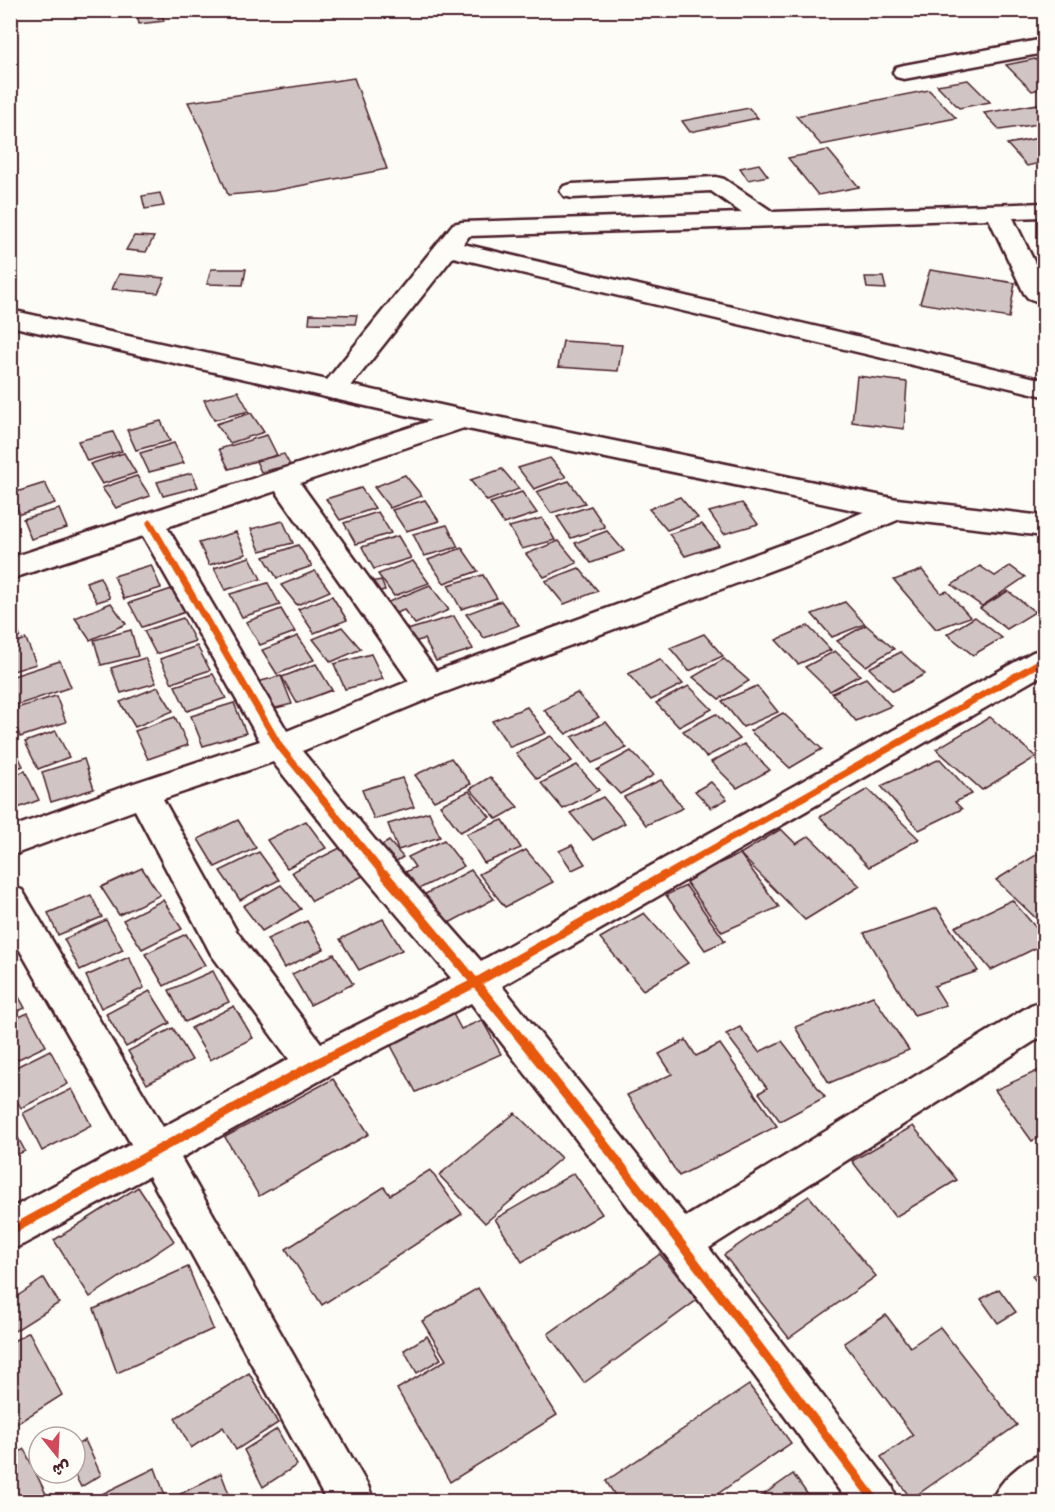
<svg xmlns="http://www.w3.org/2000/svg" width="1055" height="1512" font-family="Sriracha,'Playpen Sans Arabic',sans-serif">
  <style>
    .building { fill: #d0c5c4; stroke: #4a1f2b; stroke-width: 1.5 }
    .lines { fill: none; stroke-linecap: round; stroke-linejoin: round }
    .minor-casing { stroke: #4a1f2b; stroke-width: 5 }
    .major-casing { stroke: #4a1f2b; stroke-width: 5 }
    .minor { fill: #fdfcf7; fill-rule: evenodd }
    .major { fill: #fdfcf7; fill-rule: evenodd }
    .cycleway-far1-casing { stroke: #fdfcf7; stroke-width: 10 }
    .cycleway-casing { stroke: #fdfcf7; stroke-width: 13 }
    .cycleway-far1 { stroke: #e8590c; stroke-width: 7 }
    .cycleway { stroke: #e8590c; stroke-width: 9 }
  </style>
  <rect width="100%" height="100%" fill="#fdfcf7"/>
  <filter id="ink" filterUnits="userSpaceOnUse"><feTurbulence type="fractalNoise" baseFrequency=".0167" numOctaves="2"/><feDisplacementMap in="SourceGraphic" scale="12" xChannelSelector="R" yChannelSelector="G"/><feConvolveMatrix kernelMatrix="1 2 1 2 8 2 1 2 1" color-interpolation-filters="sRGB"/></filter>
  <g filter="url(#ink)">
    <g class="building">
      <path d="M136,10H161L164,21L139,24Z"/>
      <path d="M1035,59L1044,68V88L1032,91L1006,65Z"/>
      <path d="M354,78L387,169L273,191L228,195L204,134L188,102Z"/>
      <path d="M968,80L990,102L959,108L937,85Z"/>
      <path d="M929,90L956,118L821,145L796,116Z"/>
      <path d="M1044,103V123L1000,130L984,113Z"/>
      <path d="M749,108L758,118L690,132L682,121Z"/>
      <path d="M1044,137V162L1027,166L1007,144Z"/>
      <path d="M828,150L859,187L818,195L788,158Z"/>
      <path d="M759,164L768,176L748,180L740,168Z"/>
      <path d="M160,193L164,206L145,209L142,196Z"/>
      <path d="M134,236L154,237L146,252L126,250Z"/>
      <path d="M211,269H246L243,285L207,284Z"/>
      <path d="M930,270L1015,283L1009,318L920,303Z"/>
      <path d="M119,274L165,278L158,293L112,289Z"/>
      <path d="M865,277H883L886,289L867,288Z"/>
      <path d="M310,314L357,315L355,324L309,323Z"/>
      <path d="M563,341L622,345L618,371L558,367Z"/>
      <path d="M857,376L907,382L904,429L852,422Z"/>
      <path d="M238,391L249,411L214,420L204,400Z"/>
      <path d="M251,413L264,432L230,443L216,424Z"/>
      <path d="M161,421L170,441L136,450L127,430Z"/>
      <path d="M113,432L122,451L87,461L78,441Z"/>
      <path d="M267,435L277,455L229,469L219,449Z"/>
      <path d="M174,443L184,463L149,472L140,453Z"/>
      <path d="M124,453L136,473L102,484L90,464Z"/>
      <path d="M284,454L290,465L261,472L256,461Z"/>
      <path d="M550,458L566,477L534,489L518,468Z"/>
      <path d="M502,469L519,489L487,501L470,480Z"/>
      <path d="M192,473L198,487L163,496L157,482Z"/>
      <path d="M405,475L422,496L390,508L374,487Z"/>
      <path d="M137,476L150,496L116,508L102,488Z"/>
      <path d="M569,481L585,503L551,513L536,492Z"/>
      <path d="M45,483L55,503L20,514L10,494Z"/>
      <path d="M361,488L375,508L340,520L326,499Z"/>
      <path d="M522,492L537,513L504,524L490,503Z"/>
      <path d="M680,497L698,518L667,530L649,509Z"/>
      <path d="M425,500L439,521L406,531L392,510Z"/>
      <path d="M742,503L758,524L724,534L709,512Z"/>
      <path d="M591,506L605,527L571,538L557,517Z"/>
      <path d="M59,509L67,528L31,539L23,519Z"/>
      <path d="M378,512L391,533L356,544L344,523Z"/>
      <path d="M542,518L555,540L522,549L509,527Z"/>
      <path d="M283,521L293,543L260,551L251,529Z"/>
      <path d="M702,524L719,545L685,556L669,534Z"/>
      <path d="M447,525L458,547L424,556L413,534Z"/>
      <path d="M607,531L624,551L591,563L575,543Z"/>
      <path d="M236,532L246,554L209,565L199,543Z"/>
      <path d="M398,536L411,558L374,569L362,547Z"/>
      <path d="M559,541L577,563L544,577L526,554Z"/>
      <path d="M298,545L312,566L277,578L264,557Z"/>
      <path d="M462,548L478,571L444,583L428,560Z"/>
      <path d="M250,557L261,579L225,590L214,568Z"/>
      <path d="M413,561L429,583L394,596L378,574Z"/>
      <path d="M151,565L161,588L124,599L114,576Z"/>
      <path d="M980,566L995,576L1010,566L1025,577L982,606L952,585Z"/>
      <path d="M579,568L598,591L564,604L545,581Z"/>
      <path d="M922,570L941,593L947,591L970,617L936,629L894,580Z"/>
      <path d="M315,571L330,591L297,605L281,585Z"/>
      <path d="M483,575L497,598L461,609L448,585Z"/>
      <path d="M100,577L110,598L97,602L86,582Z"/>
      <path d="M381,580L385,590L367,594L364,583Z"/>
      <path d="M268,583L280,605L242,617L230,594Z"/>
      <path d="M430,585L449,610L415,624L404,610L384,618L376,607Z"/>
      <path d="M181,586L194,609L142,627L129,603Z"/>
      <path d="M1008,591L1035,612L1007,629L980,608Z"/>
      <path d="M332,596L347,620L314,633L298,609Z"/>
      <path d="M501,601L519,625L484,638L466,614Z"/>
      <path d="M845,602L865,624L832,637L812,614Z"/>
      <path d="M111,603L126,624L90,640L75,618Z"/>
      <path d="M10,605L20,637L10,640Z"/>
      <path d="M281,609L295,632L260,645L246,622Z"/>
      <path d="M454,616L473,649L436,661L424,639L401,646L394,634Z"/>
      <path d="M975,617L1002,638L973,655L947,634Z"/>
      <path d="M183,618L195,641L156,654L144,631Z"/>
      <path d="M866,625L894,649L866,666L837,641Z"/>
      <path d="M808,626L831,650L798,664L776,640Z"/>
      <path d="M342,627L361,649L331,662L313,639Z"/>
      <path d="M131,630L138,656L101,665L94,640Z"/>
      <path d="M704,634L723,656L689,671L670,648Z"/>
      <path d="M298,636L314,660L277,674L262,650Z"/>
      <path d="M26,639L36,664L10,672V644Z"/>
      <path d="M197,646L210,670L172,683L160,659Z"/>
      <path d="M835,651L860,675L830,691L805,667Z"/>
      <path d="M901,652L925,674L893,691L869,668Z"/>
      <path d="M371,654L383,679L345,689L334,664Z"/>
      <path d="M145,658L156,683L121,693L111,668Z"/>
      <path d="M660,659L683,684L651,700L628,674Z"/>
      <path d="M724,659L749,681L719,699L693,677Z"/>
      <path d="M60,661L71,687L11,707L10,677Z"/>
      <path d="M316,664L332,690L297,703L282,677Z"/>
      <path d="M213,674L226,698L187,711L175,686Z"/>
      <path d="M281,676L292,704L268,710L257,682Z"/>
      <path d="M866,678L891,706L856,721L832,693Z"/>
      <path d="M689,686L712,709L679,727L656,703Z"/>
      <path d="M757,686L778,712L743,727L722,701Z"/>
      <path d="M158,687L173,711L135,727L120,702Z"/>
      <path d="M577,693L599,717L566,734L544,710Z"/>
      <path d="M56,696L66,722L20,737L10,710Z"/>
      <path d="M234,703L246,733L203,746L191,716Z"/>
      <path d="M527,707L546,733L510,747L492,721Z"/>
      <path d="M783,713L822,749L790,768L750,731Z"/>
      <path d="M716,714L740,739L706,757L683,731Z"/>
      <path d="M175,717L188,745L148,759L135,731Z"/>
      <path d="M990,717L1036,757L982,790L936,749Z"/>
      <path d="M606,722L627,748L592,763L572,737Z"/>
      <path d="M56,731L69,757L38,769L25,742Z"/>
      <path d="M551,736L572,761L537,779L516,753Z"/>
      <path d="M10,739L23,766L10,771Z"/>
      <path d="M744,744L770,770L737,788L711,762Z"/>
      <path d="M631,751L654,775L620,794L597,770Z"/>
      <path d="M451,758L471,784L434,801L415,775Z"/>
      <path d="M84,759L94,789L51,802L42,772Z"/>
      <path d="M940,759L972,794L955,802L962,809L919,830L881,786Z"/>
      <path d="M577,765L599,790L563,809L541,783Z"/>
      <path d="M25,771L39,800L10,811V776Z"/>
      <path d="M490,777L518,807L497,819L470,789Z"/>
      <path d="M402,778L414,807L374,819L362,790Z"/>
      <path d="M661,780L683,808L646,825L624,797Z"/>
      <path d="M711,782L727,799L711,808L695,791Z"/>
      <path d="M868,789L919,839L869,867L820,817Z"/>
      <path d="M469,791L490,817L460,832L440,805Z"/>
      <path d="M603,797L625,823L593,840L570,813Z"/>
      <path d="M429,812L440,837L398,850L388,824Z"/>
      <path d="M238,820L256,848L215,867L198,839Z"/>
      <path d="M503,820L521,848L484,863L466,834Z"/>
      <path d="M306,821L326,848L287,868L267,840Z"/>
      <path d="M781,829L796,844L809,836L860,886L805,920L740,854Z"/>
      <path d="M444,840L464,866L411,893L398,876L415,867L408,857Z"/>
      <path d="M389,841L403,857L389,866L374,850Z"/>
      <path d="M346,845L367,874L312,901L292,872Z"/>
      <path d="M572,845L585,864L572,870L559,851Z"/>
      <path d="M526,850L553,882L505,907L479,874Z"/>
      <path d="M1044,850V926L996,880Z"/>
      <path d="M259,852L279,880L240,900L220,871Z"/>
      <path d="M740,854L779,907L722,932L684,879Z"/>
      <path d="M142,868L160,895L119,915L101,887Z"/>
      <path d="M471,870L494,899L434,931L412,901Z"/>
      <path d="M281,885L301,909L262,931L243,906Z"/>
      <path d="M686,886L725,941L705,950L666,895Z"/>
      <path d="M91,895L102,917L58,935L48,913Z"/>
      <path d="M163,900L182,929L142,949L123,920Z"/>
      <path d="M1012,900L1044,937V944L991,970L955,927Z"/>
      <path d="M937,908L978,971L934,986L946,1005L914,1015L864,933Z"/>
      <path d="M644,913L688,963L643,990L600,938Z"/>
      <path d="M383,919L402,950L359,970L340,939Z"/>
      <path d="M106,920L123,950L80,970L64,939Z"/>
      <path d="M307,921L324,949L284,968L267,939Z"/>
      <path d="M186,934L205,965L164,986L145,954Z"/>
      <path d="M334,954L353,984L310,1005L292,974Z"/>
      <path d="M129,957L144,988L101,1008L86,976Z"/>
      <path d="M213,971L229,1002L185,1022L169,990Z"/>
      <path d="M10,981L25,1008L10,1015Z"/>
      <path d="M150,991L170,1023L126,1047L106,1014Z"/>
      <path d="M873,996L909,1050L829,1083L795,1027Z"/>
      <path d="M234,1006L253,1038L210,1060L191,1028Z"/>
      <path d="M452,1012L461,1029L482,1020L501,1054L416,1092L388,1040Z"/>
      <path d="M28,1013L46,1046L10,1063V1021Z"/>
      <path d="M740,1027L759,1052L782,1041L825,1097L780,1121L759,1093L767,1088L726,1034Z"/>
      <path d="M173,1028L192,1060L147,1084L128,1051Z"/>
      <path d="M686,1040L696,1056L720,1044L777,1126L679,1176L627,1095L672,1074L659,1054Z"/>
      <path d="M50,1050L68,1084L21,1108L10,1088V1070Z"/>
      <path d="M1044,1068V1135L1032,1141L995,1090Z"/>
      <path d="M333,1079L369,1134L259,1196L225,1137Z"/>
      <path d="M72,1089L91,1125L42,1151L23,1113Z"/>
      <path d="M515,1113L561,1158L485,1223L439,1175Z"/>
      <path d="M10,1123L25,1151L10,1158Z"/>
      <path d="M913,1126L957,1180L895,1217L852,1161Z"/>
      <path d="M430,1170L462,1214L322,1305L286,1249L384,1187L390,1195Z"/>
      <path d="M574,1173L602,1214L522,1262L495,1219Z"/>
      <path d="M138,1187L174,1241L90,1297L54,1240Z"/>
      <path d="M809,1196L876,1276L789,1338L724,1255Z"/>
      <path d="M660,1254L697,1300L584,1383L548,1334Z"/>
      <path d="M188,1267L213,1329L117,1373L94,1309Z"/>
      <path d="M1044,1267V1291L1032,1276Z"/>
      <path d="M44,1278L59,1303L10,1334V1287L16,1297Z"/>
      <path d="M478,1288L557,1415L450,1482L397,1389L446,1360L422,1321Z"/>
      <path d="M999,1289L1016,1312L998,1323L981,1299Z"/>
      <path d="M886,1315L910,1347L940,1327L1017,1425L911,1499L881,1457L913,1435L844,1343Z"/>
      <path d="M29,1332L62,1395L10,1428V1343Z"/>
      <path d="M427,1336L441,1359L417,1373L404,1350Z"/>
      <path d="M249,1373L278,1423L236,1450L223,1427L191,1448L175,1418Z"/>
      <path d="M749,1385L791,1443L706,1502L700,1493L688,1502H619L606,1481Z"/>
      <path d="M277,1429L297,1465L263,1487L244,1450Z"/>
      <path d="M85,1440L101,1475L81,1487L74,1473L75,1446Z"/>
      <path d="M24,1449L50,1502H10V1458Z"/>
      <path d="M155,1468L167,1501L221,1473L232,1502H100L98,1496Z"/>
      <path d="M793,1474L813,1502H753Z"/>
    </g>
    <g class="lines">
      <g class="minor-casing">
        <g id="minor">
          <path d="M1044,39V53L904,79L896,77L893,72L896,67L904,65Z"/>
          <path d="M716,177L724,179L773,212L1044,203V217L1013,218L1044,282V304L1028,298L1024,293L989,219L469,236L463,244L1044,380V396L453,257L343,396L333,399L323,396L319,390L453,224L462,222L742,213L711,191L572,198L564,196L560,191L564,186L572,184Z"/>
          <path d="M463,410L473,413L477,419L473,425L300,483L436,671L819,531L887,502L897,499L907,502L912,509L907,516L839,545L440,694L302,751L375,840L481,961L1033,652L1044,649V674L502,986L686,1217L1031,1005L1044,1000V1035L709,1248L892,1486L898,1502H848L667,1257L471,1003L328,1076L181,1158L368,1486L374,1502H327L149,1176L24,1244L10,1250V1209L131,1144L10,933V886L22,890L163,1127L289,1059L211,954L135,810L10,856V828L131,784L260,741L143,536L10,579V558ZM276,491L409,681L287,731L167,527ZM273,762L351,860L451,978L321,1043L237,932L163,799Z"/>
          <path d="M1044,1453V1502H991C1000,1479 1021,1462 1044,1453Z"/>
        </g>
      </g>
      <g class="major-casing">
        <path id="major" d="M10,310L463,410L897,499L1044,516V536L897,519L463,428L10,326Z"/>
      </g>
      <use href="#minor" class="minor"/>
      <use href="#major" class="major"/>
      <g class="cycleway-far1-casing">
        <g id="cycleway-far1">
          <path d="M150,523L280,747L386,877"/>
          <path d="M663,877L1044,660"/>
        </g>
      </g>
      <g class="cycleway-casing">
        <g id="cycleway">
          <path d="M385,875C558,1076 716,1290 876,1502"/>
          <path d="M10,1231L315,1064L477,982L665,875"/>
        </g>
      </g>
      <use href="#cycleway-far1" class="cycleway-far1"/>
      <use href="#cycleway" class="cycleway"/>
    </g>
  </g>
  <rect width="1055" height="1512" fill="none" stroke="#fdfcf7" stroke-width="36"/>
  <rect x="18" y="18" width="1019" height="1476" fill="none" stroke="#4a1f2b" stroke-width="2" filter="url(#ink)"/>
  <g transform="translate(57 1455) rotate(162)"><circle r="28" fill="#fdfcf7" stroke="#b5a4a5" stroke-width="1.5"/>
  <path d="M0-4.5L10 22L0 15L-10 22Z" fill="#d1495b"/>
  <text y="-9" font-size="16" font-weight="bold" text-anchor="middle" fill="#4a1f2b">ش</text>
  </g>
</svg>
